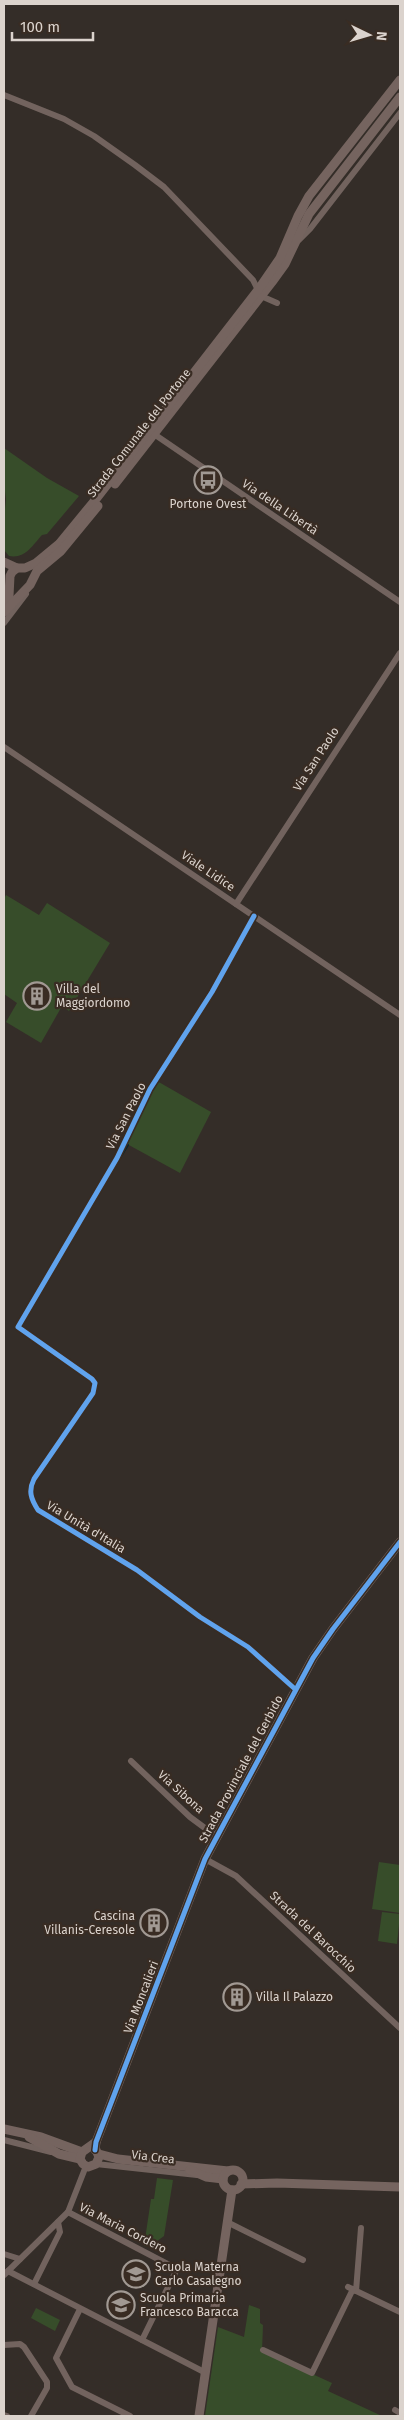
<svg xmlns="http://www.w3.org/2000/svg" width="404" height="2420" font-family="'Fira Sans',sans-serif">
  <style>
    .green { fill: #374d2a }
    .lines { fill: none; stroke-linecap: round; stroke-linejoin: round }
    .stream { stroke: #09252d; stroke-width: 2 }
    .street { stroke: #72635e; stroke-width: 6 }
    .secondary { stroke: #75645f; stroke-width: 9 }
    .cycleway-casing { stroke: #392c23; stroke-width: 8 }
    .cycleway { stroke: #60a3ed; stroke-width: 5 }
    .labels { text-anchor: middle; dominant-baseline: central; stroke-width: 4.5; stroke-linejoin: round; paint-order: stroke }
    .street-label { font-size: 12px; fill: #dbd3cd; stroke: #392c23 }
    .poi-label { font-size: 12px; fill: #dbd3cd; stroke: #392c23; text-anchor: start }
  </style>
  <rect width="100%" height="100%" fill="#342d28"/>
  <g class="green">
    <path d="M4,448L47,478L79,496L47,534L42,535C32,546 25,559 9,556L4,550V518L6,499L4,484Z"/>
    <path d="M6,895L39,915L47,903L110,943L69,1011L62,1006L41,1043L6,1022L17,1003L4,994V899Z"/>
    <path d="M157,1081L211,1112L180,1173L127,1144Z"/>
    <path d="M379,1862L400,1865V1913L372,1909Z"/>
    <path d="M382,1912L400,1914L397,1944L378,1941Z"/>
    <path d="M157,2178L173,2180L164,2236L149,2247L144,2246L151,2199H154Z"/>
    <path d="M249,2305L260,2309V2323L263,2325L262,2351L332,2383L328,2391L382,2416H205L218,2327L244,2337Z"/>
    <path d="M36,2308L60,2320L55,2331L31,2318Z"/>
  </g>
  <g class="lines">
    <path class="stream" d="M120,1158L128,1145"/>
    <g class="street">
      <path d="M4,95L64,119L94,136L135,165L164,187L253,280L261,296L277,303"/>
      <path d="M299,240L310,229L400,113"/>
      <path d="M151,432L400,602"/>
      <path d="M4,623L26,594"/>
      <path d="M4,747L400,1015"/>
      <path d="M236,904L400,653"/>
      <path d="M254,916L212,992L150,1089L117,1158L18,1327L92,1379L95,1383L93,1393L34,1479C28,1491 31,1499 38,1510L137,1570L200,1617L248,1647L295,1689"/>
      <path d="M131,1761L190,1817L217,1837"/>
      <path d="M205,1859L236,1876L400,2028"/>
      <path d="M4,2140L51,2152"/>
      <path d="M96,2164L197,2175"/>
      <path d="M68,2212L177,2269L142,2340"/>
      <path d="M227,2222L303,2260"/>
      <path d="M4,2254L20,2259"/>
      <path d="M8,2271L206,2373"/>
      <path d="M4,2275L68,2212L86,2166"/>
      <path d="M34,2284L60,2232L58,2222"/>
      <path d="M348,2287L400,2312"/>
      <path d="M356,2291L361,2228"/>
      <path d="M80,2309L56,2358L72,2387L130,2416"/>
      <path d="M4,2345L20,2344L24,2347L47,2382V2388L31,2416"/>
      <path d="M263,2350L312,2373L353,2289"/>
      <path d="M395,2410L400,2413"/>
      <path d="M4,2415L7,2416"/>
    </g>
    <g class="secondary">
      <path d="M115,484L272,282L285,264L309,214L400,97"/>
      <path d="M4,562L17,568"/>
      <path d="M4,603L9,596L10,576L12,572L17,568H25L36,563L59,544L96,499L258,290L280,258L298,216L309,196L400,80"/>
      <path d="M4,612L30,585L37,571L61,551L98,506"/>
      <path d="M4,2129L41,2137L82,2152"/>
      <path d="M29,2137L59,2154L80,2159"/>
      <path d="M95,2150L96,2142L205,1859L313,1658L333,1629L400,1542"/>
      <path d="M96,2150L99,2157L96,2164L88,2167L83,2164L80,2159L82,2152L96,2142"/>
      <path d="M99,2154L118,2159L228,2171"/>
      <path d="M190,2170L206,2177L223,2179"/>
      <circle cx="233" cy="2180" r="10"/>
      <path d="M241,2184L277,2183L400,2187"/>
      <path d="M199,2416L232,2190"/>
    </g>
    <g class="cycleway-casing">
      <g id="cycleway">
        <path d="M254,916L212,992L150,1089L117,1158L18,1327L92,1379L95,1383L93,1393L34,1479C28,1491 31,1499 38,1510L137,1570L200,1617L248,1647L295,1689"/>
        <path d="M95,2150L96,2142L205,1859L313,1658L333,1629L400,1542"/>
      </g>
    </g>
    <use href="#cycleway" class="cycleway"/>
  </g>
  <defs>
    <g id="bus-ring" transform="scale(1.4375)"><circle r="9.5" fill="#392c23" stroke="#a19993" stroke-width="1.5"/><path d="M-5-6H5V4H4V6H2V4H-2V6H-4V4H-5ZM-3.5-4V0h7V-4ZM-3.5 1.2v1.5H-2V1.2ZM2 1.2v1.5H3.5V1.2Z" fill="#a19993"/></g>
    <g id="building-ring" transform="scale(1.4375)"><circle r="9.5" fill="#392c23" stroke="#a19993" stroke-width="1.5"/><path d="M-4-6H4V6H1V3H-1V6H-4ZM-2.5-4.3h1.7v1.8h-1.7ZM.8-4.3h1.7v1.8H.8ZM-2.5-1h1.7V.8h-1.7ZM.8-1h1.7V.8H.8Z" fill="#a19993"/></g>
    <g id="school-ring" transform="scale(1.4375)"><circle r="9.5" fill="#392c23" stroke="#a19993" stroke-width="1.5"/><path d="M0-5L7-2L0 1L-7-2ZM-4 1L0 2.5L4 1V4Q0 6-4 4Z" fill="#a19993"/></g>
  </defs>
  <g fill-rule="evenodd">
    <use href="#bus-ring" x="208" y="480"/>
    <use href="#building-ring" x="37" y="996"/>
    <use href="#building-ring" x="154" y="1923"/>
    <use href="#building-ring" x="237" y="1997"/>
    <use href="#school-ring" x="136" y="2274"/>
    <use href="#school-ring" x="121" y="2305"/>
  </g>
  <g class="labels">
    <g class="street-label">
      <text transform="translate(139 433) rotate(-52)">Strada Comunale del Portone</text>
      <text transform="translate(280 507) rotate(34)">Via della Libertà</text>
      <text transform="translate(316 759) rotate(-57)">Via San Paolo</text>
      <text transform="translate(208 871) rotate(34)">Viale Lidice</text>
      <text transform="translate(126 1116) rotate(-63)">Via San Paolo</text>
      <text transform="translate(86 1527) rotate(31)">Via Unità d'Italia</text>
      <text transform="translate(241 1769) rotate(-62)">Strada Provinciale del Gerbido</text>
      <text transform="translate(181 1792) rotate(42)">Via Sibona</text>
      <text transform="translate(313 1932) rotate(43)">Strada del Barocchio</text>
      <text transform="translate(141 1997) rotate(-69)">Via Moncalieri</text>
      <text transform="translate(153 2157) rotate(7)">Via Crea</text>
      <text transform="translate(123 2228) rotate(27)">Via Maria Cordero</text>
    </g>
    <g class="poi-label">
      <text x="208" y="504" text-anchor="middle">Portone Ovest</text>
      <text x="56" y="989">Villa del<tspan x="56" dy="14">Maggiordomo</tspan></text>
      <text x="135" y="1916" text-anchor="end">Cascina<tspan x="135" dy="14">Villanis-Ceresole</tspan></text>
      <text x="256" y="1997">Villa Il Palazzo</text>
      <text x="155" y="2267">Scuola Materna<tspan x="155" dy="14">Carlo Casalegno</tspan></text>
      <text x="140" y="2298">Scuola Primaria<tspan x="140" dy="14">Francesco Baracca</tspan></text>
    </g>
  </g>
  <rect width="404" height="2420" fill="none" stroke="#dbd3cd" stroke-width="10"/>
  <g transform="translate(369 35) rotate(95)" stroke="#392c23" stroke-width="4" paint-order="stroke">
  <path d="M0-4L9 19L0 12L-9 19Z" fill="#dbd3cd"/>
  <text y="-8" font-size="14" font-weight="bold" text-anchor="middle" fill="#dbd3cd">N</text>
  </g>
  <path d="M12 32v8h81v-8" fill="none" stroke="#dbd3cd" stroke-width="2.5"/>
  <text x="20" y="32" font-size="15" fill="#dbd3cd" stroke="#392c23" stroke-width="4" paint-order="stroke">100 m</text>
</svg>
